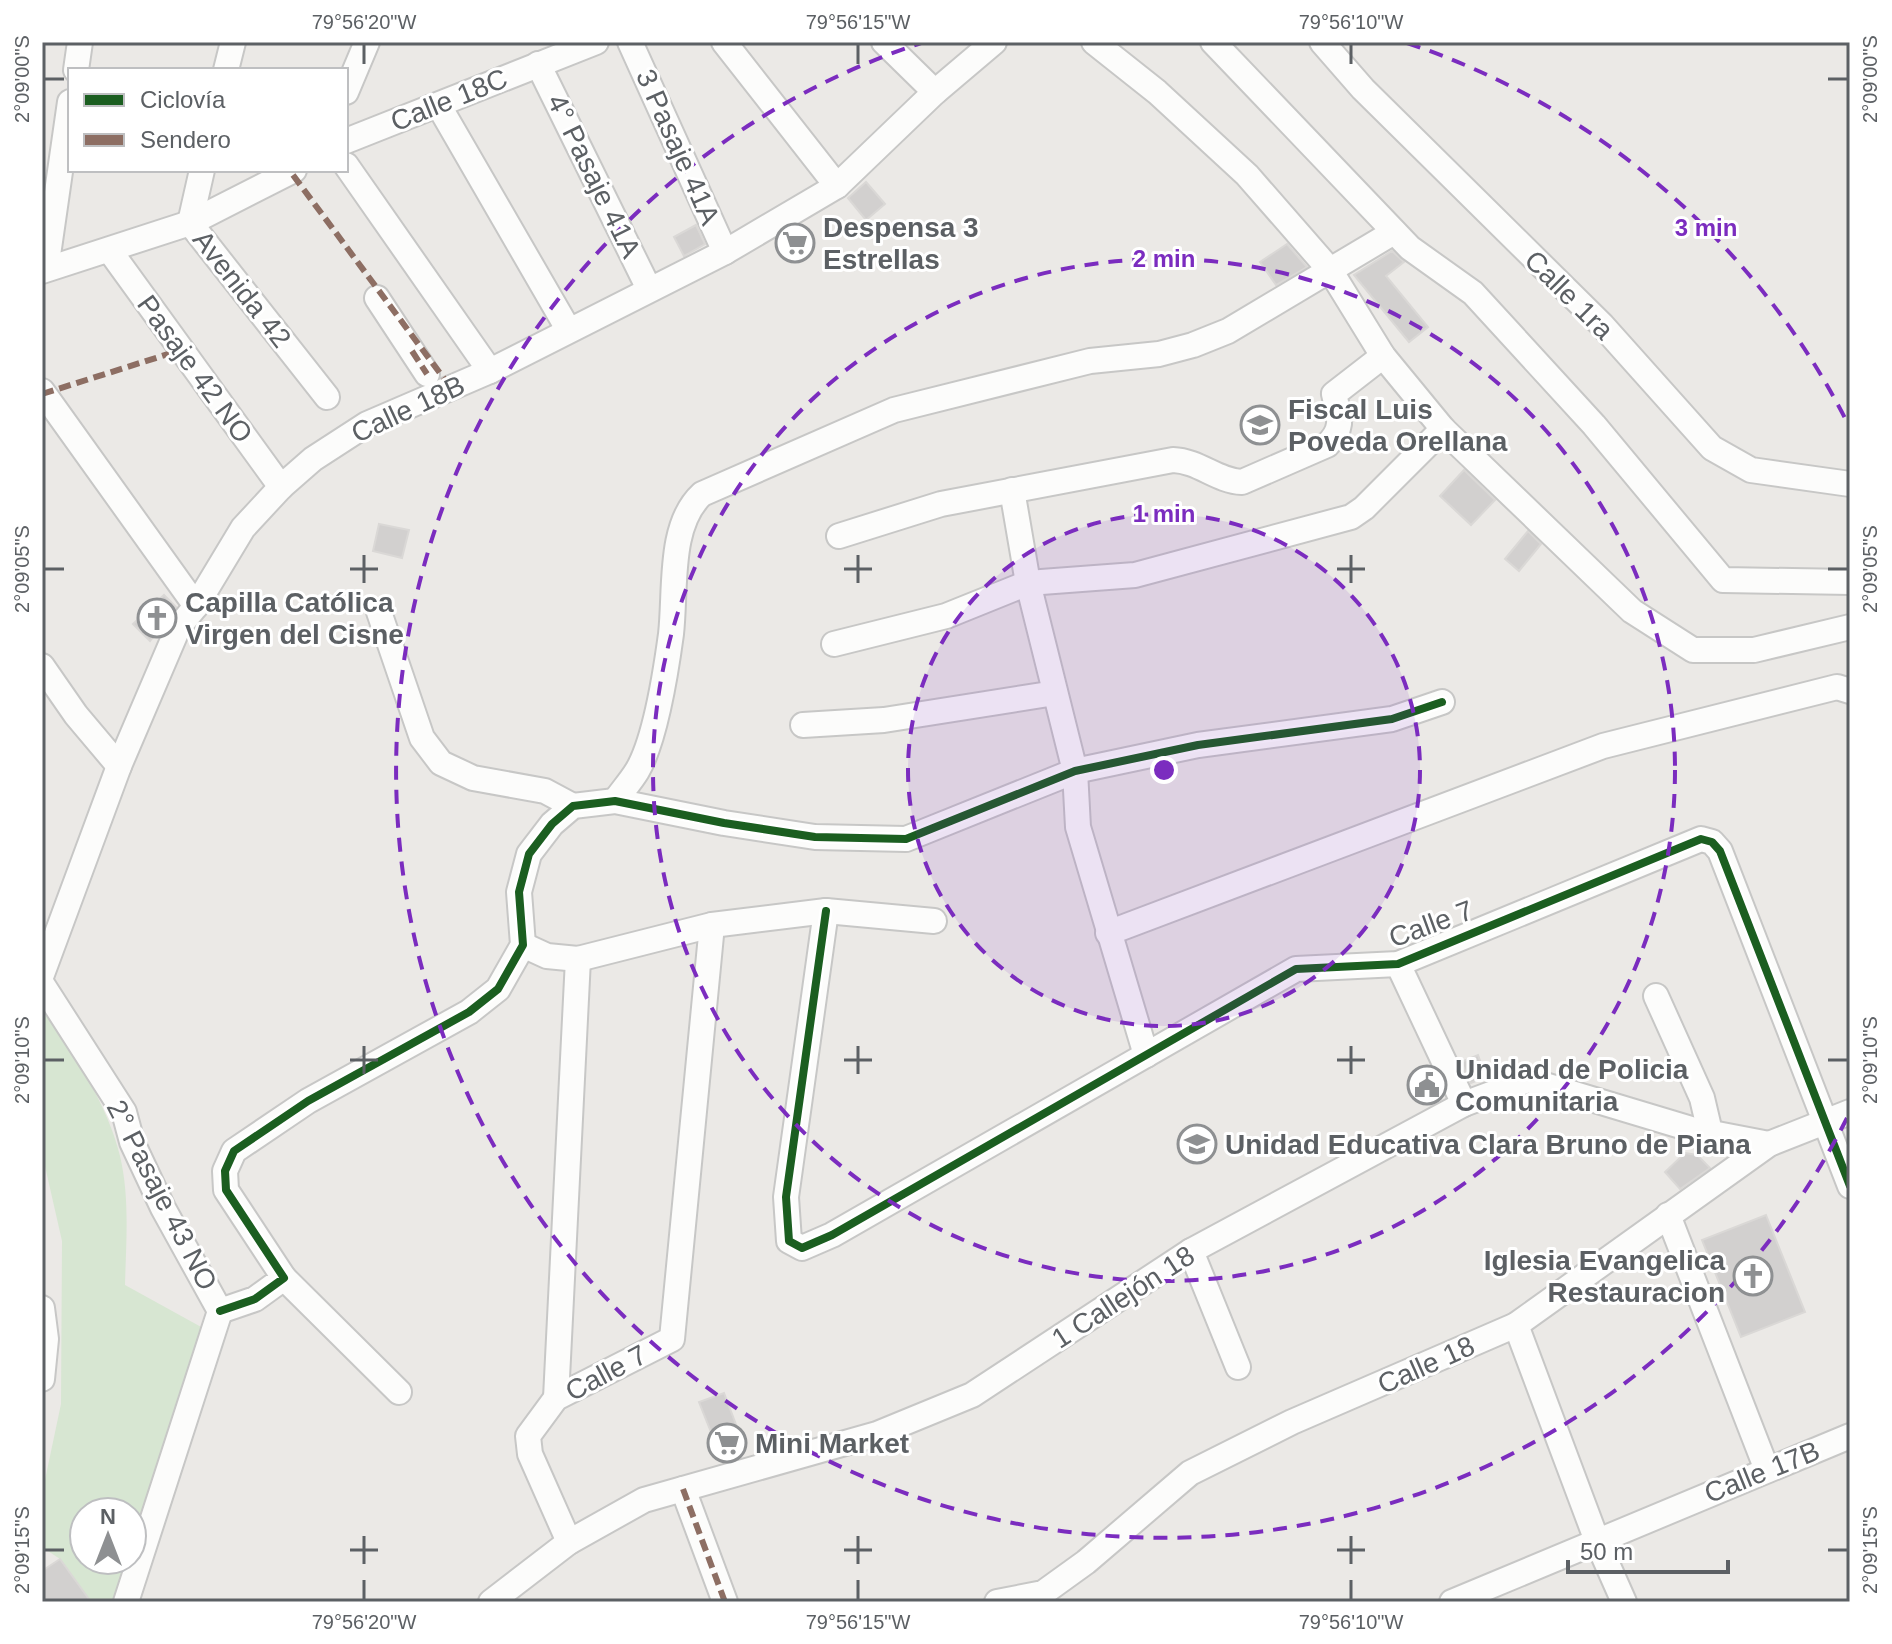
<svg xmlns="http://www.w3.org/2000/svg" width="1892" height="1644" font-family="Helvetica,sans-serif">
  <style>
    .green { fill: #d7e6d2; fill-rule: evenodd }
    .building { fill: #d2d0cf; stroke: #dad8d6; stroke-width: 2 }
    .lines { fill: none; stroke-linecap: round; stroke-linejoin: round }
    .minor-casing { stroke: #c7c7c6; stroke-width: 28 }
    .minor { stroke: #fcfcfb; stroke-width: 24 }
    .quiet { stroke: #8d6e63; stroke-width: 6; stroke-dasharray: 12 6; stroke-linecap: butt }
    .cycleway-casing { stroke: #fff; stroke-width: 13 }
    .cycleway { stroke: #1b5e20; stroke-width: 8 }
    .ticks { fill: none; stroke: #5c6064; stroke-width: 3 }
    .ring { fill: none; stroke: #7b2cbf; stroke-width: 4; stroke-dasharray: 14 10 }
    .labels { text-anchor: middle; dominant-baseline: central; stroke-width: 6; stroke-linejoin: round; paint-order: stroke }
    .street-label { font-size: 28px; fill: #5c6064; stroke: #fff }
    .poi-label { font-size: 28px; font-weight: bold; fill: #5c6064; stroke: #fff; text-anchor: start }
    .centre { fill: #7b2cbf; stroke: #fff; stroke-width: 4 }
    .ring-label { font-size: 24px; text-anchor: middle; font-weight: bold; fill: #7b2cbf; stroke: #fff; stroke-width: 6; stroke-linejoin: round; paint-order: stroke }
    .neatline { fill: none; stroke: #5c6064; stroke-width: 3 }
    .ticks-label { font-size: 20px; text-anchor: middle; fill: #5c6064 }
  </style>
  <rect width="100%" height="100%" fill="#ebe9e6"/>
  <path class="green" d="M42,1004C71,1051 107,1102 120,1156C130,1198 126,1243 125,1285L203,1328L143,1533L116,1602H91L60,1559L42,1547V1494L61,1404L62,1241L42,1153ZM84,1512H132V1560H84Z"/>
  <g class="building">
    <path d="M866,182L885,204L866,220L848,198Z"/>
    <path d="M696,225L705,244L684,256L674,237Z"/>
    <path d="M801,229L812,253L794,262L783,238Z"/>
    <path d="M1287,244L1307,267L1276,285L1260,262Z"/>
    <path d="M1392,251L1404,262L1386,276L1428,327L1409,342L1354,275Z"/>
    <path d="M1464,470L1495,500L1471,525L1440,496Z"/>
    <path d="M379,524L409,530L402,558L373,551Z"/>
    <path d="M1528,531L1541,544L1519,571L1505,559Z"/>
    <path d="M164,595L176,607L150,641L133,624Z"/>
    <path d="M1478,1055L1486,1077L1471,1083L1461,1062Z"/>
    <path d="M1431,1068L1442,1093L1422,1102L1411,1078Z"/>
    <path d="M1685,1153L1697,1155L1710,1168L1680,1189L1665,1172Z"/>
    <path d="M1766,1215L1805,1312L1741,1337L1702,1240Z"/>
    <path d="M724,1393L743,1443L719,1452L699,1402Z"/>
    <path d="M60,1559L91,1602H42V1571Z"/>
  </g>
  <g class="lines">
    <g class="minor-casing">
      <g id="minor">
        <path d="M630,42L725,252"/>
        <path d="M724,42L837,186"/>
        <path d="M884,42L935,92"/>
        <path d="M1094,42L1157,92L1247,175L1330,270L1383,356L1443,429L1632,611L1693,650H1754L1850,627"/>
        <path d="M1213,42L1410,248L1473,293L1594,425L1723,580L1850,582"/>
        <path d="M1322,42L1363,89L1602,325L1712,448L1751,470L1850,484"/>
        <path d="M538,64L649,289"/>
        <path d="M76,70L80,42"/>
        <path d="M226,70L233,42"/>
        <path d="M346,92L367,42"/>
        <path d="M439,106L568,329"/>
        <path d="M346,141L596,42"/>
        <path d="M346,165L490,371"/>
        <path d="M202,170L190,223L327,397"/>
        <path d="M110,251L281,487"/>
        <path d="M46,269L70,102"/>
        <path d="M42,271L190,223L294,170"/>
        <path d="M377,298L427,374"/>
        <path d="M42,391L196,606"/>
        <path d="M1012,490L1028,583L1075,771L1078,827L1146,1055"/>
        <path d="M839,536L941,504L1173,460C1199,461 1217,481 1242,482L1327,445C1345,428 1339,416 1334,394L1383,356"/>
        <path d="M379,612L422,738L441,763L473,778L545,791L573,806"/>
        <path d="M834,644L946,616L1028,583L1135,575L1351,517L1364,508L1443,429"/>
        <path d="M42,666L76,715L119,766"/>
        <path d="M803,725L884,720L1055,693"/>
        <path d="M615,801C622,791 631,781 637,771C656,739 666,671 671,634C676,590 668,525 702,494L894,410L1090,361L1159,354L1193,345L1228,331L1394,232"/>
        <path d="M826,911L786,1197L789,1241L802,1248L832,1235L1296,969L1398,964L1701,839L1712,842L1720,851L1850,1186"/>
        <path d="M1108,933L1603,746L1837,687L1850,691"/>
        <path d="M523,945L547,956L578,959L712,925L826,911L934,921"/>
        <path d="M1398,964L1464,1104"/>
        <path d="M42,974L119,766L178,628L196,606L243,528L281,487L313,459L367,424L490,371L725,252L837,186L935,92L994,42"/>
        <path d="M42,984L124,1112L132,1142L163,1208L220,1311L126,1602"/>
        <path d="M1656,996L1702,1098L1710,1132"/>
        <path d="M1668,1215L1767,1470"/>
        <path d="M1191,1251L1238,1367"/>
        <path d="M284,1278L399,1392"/>
        <path d="M42,1308L46,1339L42,1379"/>
        <path d="M220,1311L255,1299L284,1278L226,1190L225,1171L234,1151L308,1101L469,1012L498,989L523,945L519,892L529,854L552,824L573,806L615,801L724,823L815,837L906,839L1075,771L1198,745L1392,719L1442,702"/>
        <path d="M1516,1325L1597,1541L1624,1602"/>
        <path d="M556,1398L578,959"/>
        <path d="M683,1489L725,1602"/>
        <path d="M569,1542L530,1454L528,1436L556,1398L672,1339L712,925"/>
        <path d="M491,1602L569,1542L644,1500L877,1434L972,1395L1191,1251L1464,1104L1528,1080L1691,1129L1769,1144"/>
        <path d="M997,1602L1043,1593L1086,1562L1190,1473L1292,1422L1516,1325L1769,1144L1850,1112"/>
        <path d="M1452,1602L1850,1436"/>
      </g>
    </g>
    <use href="#minor" class="minor"/>
    <g class="quiet">
      <path d="M293,175L451,388"/>
      <path d="M412,351L427,374"/>
      <path d="M42,394L181,350"/>
      <path d="M683,1489L725,1602"/>
    </g>
    <g class="cycleway-casing">
      <g id="cycleway">
        <path d="M826,911L786,1197L789,1241L802,1248L832,1235L1296,969L1398,964L1701,839L1712,842L1720,851L1850,1186"/>
        <path d="M220,1311L255,1299L284,1278L226,1190L225,1171L234,1151L308,1101L469,1012L498,989L523,945L519,892L529,854L552,824L573,806L615,801L724,823L815,837L906,839L1075,771L1198,745L1392,719L1442,702"/>
      </g>
    </g>
    <use href="#cycleway" class="cycleway"/>
  </g>
  <path class="ticks" d="M364,44V64M858,44V64M1351,44V64M44,79H64M1828,79H1848M364,555V583M858,555V583M1351,555V583M44,569H64M350,569H378M844,569H872M1337,569H1365M1828,569H1848M364,1046V1074M858,1046V1074M1351,1046V1074M44,1060H64M350,1060H378M844,1060H872M1337,1060H1365M1828,1060H1848M364,1536V1564M858,1536V1564M1351,1536V1564M44,1550H64M350,1550H378M844,1550H872M1337,1550H1365M1828,1550H1848M364,1580V1600M858,1580V1600M1351,1580V1600"/>
  <circle cx="1164" cy="770" r="256" fill="#7b2cbf" fill-opacity=".12"/>
  <g class="ring">
    <circle cx="1164" cy="770" r="256"/>
    <circle cx="1164" cy="770" r="511"/>
    <path d="M1847 1118A767 767 0 1 1 921 43M1407 43A767 767 0 0 1 1847 422"/>
  </g>
  <defs>
    <g id="supermarket-ring" transform="scale(2)"><circle r="9.5" fill="#fff" stroke="#8e9092" stroke-width="1.5"/><path d="M-6-5.5h2.5l.6 2H6L4.5 2H-2.5L-4.4-4H-6ZM-1.5 3.2a1.3 1.3 0 1 0 .1 0ZM3 3.2a1.3 1.3 0 1 0 .1 0Z" fill="#8e9092"/></g>
    <g id="school-ring" transform="scale(2)"><circle r="9.5" fill="#fff" stroke="#8e9092" stroke-width="1.5"/><path d="M0-5L7-2L0 1L-7-2ZM-4 1L0 2.5L4 1V4Q0 6-4 4Z" fill="#8e9092"/></g>
    <g id="church-ring" transform="scale(2)"><circle r="9.5" fill="#fff" stroke="#8e9092" stroke-width="1.5"/><path d="M-1.2-6h2.4v3.5h3.3v2.4h-3.3V6h-2.4V-.1h-3.3v-2.4h3.3Z" fill="#8e9092"/></g>
    <g id="civic-ring" transform="scale(2)"><circle r="9.5" fill="#fff" stroke="#8e9092" stroke-width="1.5"/><path d="M-.6-6.5H3V-4.5H.6V-3L4-1V1h2V6H-6V1h2V-1L-.6-3ZM-1.2 2.5V6h2.4V2.5Z" fill="#8e9092"/></g>
  </defs>
  <g fill-rule="evenodd">
    <use href="#supermarket-ring" x="795" y="243"/>
    <use href="#school-ring" x="1260" y="425"/>
    <use href="#church-ring" x="157" y="618"/>
    <use href="#civic-ring" x="1427" y="1085"/>
    <use href="#school-ring" x="1197" y="1144"/>
    <use href="#church-ring" x="1753" y="1276"/>
    <use href="#supermarket-ring" x="727" y="1443"/>
  </g>
  <g class="labels">
    <g class="street-label">
      <text transform="translate(449 100) rotate(-22)">Calle 18C</text>
      <text transform="translate(678 147) rotate(66)">3 Pasaje 41A</text>
      <text transform="translate(594 176) rotate(64)">4° Pasaje 41A</text>
      <text transform="translate(242 289) rotate(52)">Avenida 42</text>
      <text transform="translate(1569 295) rotate(45)">Calle 1ra</text>
      <text transform="translate(195 369) rotate(54)">Pasaje 42 NO</text>
      <text transform="translate(408 409) rotate(-25)">Calle 18B</text>
      <text transform="translate(1431 924) rotate(-20)">Calle 7</text>
      <text transform="translate(162 1195) rotate(63)">2° Pasaje 43 NO</text>
      <text transform="translate(1123 1297) rotate(-33)">1 Callejón 18</text>
      <text transform="translate(1426 1365) rotate(-24)">Calle 18</text>
      <text transform="translate(606 1373) rotate(-28)">Calle 7</text>
      <text transform="translate(1762 1472) rotate(-22)">Calle 17B</text>
    </g>
    <g class="poi-label">
      <text x="823" y="227">Despensa 3<tspan x="823" dy="32">Estrellas</tspan></text>
      <text x="1288" y="409">Fiscal Luis<tspan x="1288" dy="32">Poveda Orellana</tspan></text>
      <text x="185" y="602">Capilla Católica<tspan x="185" dy="32">Virgen del Cisne</tspan></text>
      <text x="1455" y="1069">Unidad de Policia<tspan x="1455" dy="32">Comunitaria</tspan></text>
      <text x="1225" y="1144">Unidad Educativa Clara Bruno de Piana</text>
      <text x="1725" y="1260" text-anchor="end">Iglesia Evangelica<tspan x="1725" dy="32">Restauracion</tspan></text>
      <text x="755" y="1443">Mini Market</text>
    </g>
  </g>
  <circle cx="1164" cy="770" r="12" class="centre"/>
  <g class="ring-label">
    <text x="1706" y="236">3 min</text>
    <text x="1164" y="267">2 min</text>
    <text x="1164" y="522">1 min</text>
  </g>
  <rect width="1892" height="1644" fill="none" stroke="#ffffff" stroke-width="88"/>
  <rect x="68" y="68" width="280" height="104" fill="#ffffff" stroke="#bebfc1" stroke-width="2"/>
  <rect x="84" y="94" width="40" height="12" fill="#1b5e20" stroke="#bebfc1" stroke-width="2"/>
  <text x="140" y="108" font-size="24" fill="#5c6064">Ciclovía</text>
  <rect x="84" y="134" width="40" height="12" fill="#8d6e63" stroke="#bebfc1" stroke-width="2"/>
  <text x="140" y="148" font-size="24" fill="#5c6064">Sendero</text>
  <g transform="translate(108 1536)"><circle r="38" fill="#ffffff" stroke="#bebfc1" stroke-width="2"/>
  <path d="M0-6L14 30L0 20L-14 30Z" fill="#8e9092"/>
  <text y="-12" font-size="22" font-weight="bold" text-anchor="middle" fill="#5c6064">N</text>
  </g>
  <path d="M1568 1560v12h160v-12" fill="none" stroke="#5c6064" stroke-width="4"/>
  <text x="1580" y="1560" font-size="24" fill="#5c6064" stroke="#ffffff" stroke-width="6" paint-order="stroke">50 m</text>
  <rect x="44" y="44" width="1804" height="1556" class="neatline"/>
  <g class="ticks-label">
    <text x="364" y="29">79°56'20"W</text>
    <text x="858" y="29">79°56'15"W</text>
    <text x="1351" y="29">79°56'10"W</text>
    <text transform="translate(22 79) rotate(-90)" y="7">2°09'00"S</text>
    <text transform="translate(1870 79) rotate(-90)" y="7">2°09'00"S</text>
    <text transform="translate(22 569) rotate(-90)" y="7">2°09'05"S</text>
    <text transform="translate(1870 569) rotate(-90)" y="7">2°09'05"S</text>
    <text transform="translate(22 1060) rotate(-90)" y="7">2°09'10"S</text>
    <text transform="translate(1870 1060) rotate(-90)" y="7">2°09'10"S</text>
    <text transform="translate(22 1550) rotate(-90)" y="7">2°09'15"S</text>
    <text transform="translate(1870 1550) rotate(-90)" y="7">2°09'15"S</text>
    <text x="364" y="1629">79°56'20"W</text>
    <text x="858" y="1629">79°56'15"W</text>
    <text x="1351" y="1629">79°56'10"W</text>
  </g>
</svg>
